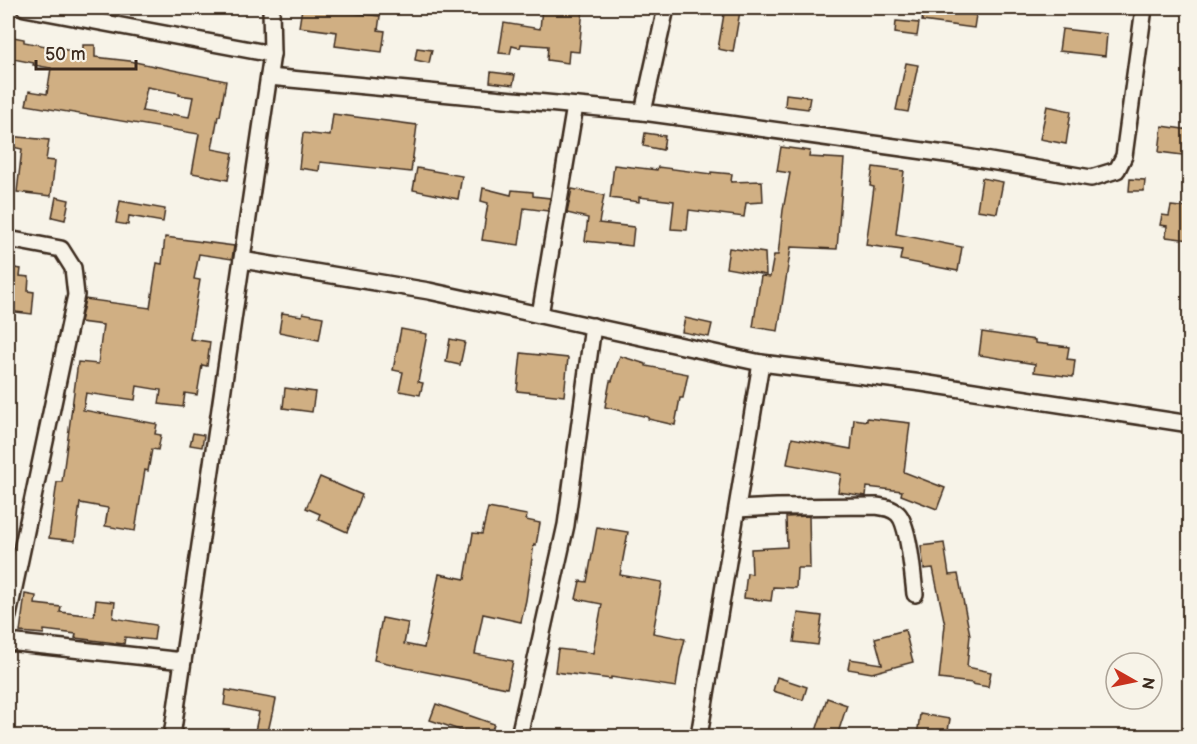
<svg xmlns="http://www.w3.org/2000/svg" width="1197" height="744" font-family="'Balsamiq Sans',sans-serif">
  <style>
    .building { fill: #d0af83; stroke: #3b2a1e; stroke-width: 1.5; fill-rule: evenodd }
    .lines { fill: none; stroke-linecap: round; stroke-linejoin: round }
    .minor-casing { stroke: #3b2a1e; stroke-width: 20 }
    .minor { stroke: #f7f3e8; stroke-width: 15 }
  </style>
  <rect width="100%" height="100%" fill="#f7f3e8"/>
  <filter id="ink" filterUnits="userSpaceOnUse"><feTurbulence type="fractalNoise" baseFrequency=".0167" numOctaves="2"/><feDisplacementMap in="SourceGraphic" scale="12" xChannelSelector="R" yChannelSelector="G"/><feConvolveMatrix kernelMatrix="1 2 1 2 8 2 1 2 1" color-interpolation-filters="sRGB"/></filter>
  <g filter="url(#ink)">
    <g class="building">
      <path d="M302,8H335V11L380,16L378,30L385,31L382,52L335,46L337,32L299,27Z"/>
      <path d="M542,8H583L579,52L569,51L568,63L547,60L548,46L521,44L520,48L512,46L510,54L499,53L504,23L540,29Z"/>
      <path d="M725,8L740,11L733,52L718,49Z"/>
      <path d="M924,8L976,15L974,28L922,21Z"/>
      <path d="M896,21L919,23L917,36L895,33Z"/>
      <path d="M1062,29L1107,34L1105,56L1059,51Z"/>
      <path d="M8,36L24,39V42L83,53V45H95V57L130,61L226,81L220,116H218L212,149L233,153L228,180L192,173L199,134L26,105L29,91L47,94L51,68L33,65L34,63L8,58ZM147,87L179,93V95L193,97L189,117L172,114L171,116L142,111Z"/>
      <path d="M417,48L432,50L429,63L415,60Z"/>
      <path d="M906,63L918,65L908,112L896,110Z"/>
      <path d="M491,72L515,75L513,85L490,82Z"/>
      <path d="M786,94L810,97L808,109L785,106Z"/>
      <path d="M1047,106L1071,111L1066,144L1040,139Z"/>
      <path d="M333,114L417,125L411,172L320,162L319,171L299,168L303,133L330,136Z"/>
      <path d="M1162,126L1190,130V156L1159,152Z"/>
      <path d="M645,133L665,136L663,150L643,146Z"/>
      <path d="M8,136L49,140L46,160L55,161L51,196L17,192L22,149L8,146Z"/>
      <path d="M781,147L810,151L809,157L844,159L837,249L791,247L778,331L753,327L761,276L770,277L774,255H778L783,210L790,173L777,171Z"/>
      <path d="M614,165L657,170L658,167L711,174V172L732,174L731,182L762,181L763,202L746,203L744,217L689,210L687,230L671,229L674,201L639,197V202L610,198Z"/>
      <path d="M873,167L904,171L896,234L962,247L958,271L900,260L902,250L866,245L874,187L870,186Z"/>
      <path d="M417,168L462,176L458,199L413,190Z"/>
      <path d="M982,178L1003,182L997,213L977,210Z"/>
      <path d="M1130,179L1145,180L1144,191H1129Z"/>
      <path d="M483,188L511,195L512,190L533,192V196L550,198L548,211L524,208L519,245L482,240L488,203L481,201Z"/>
      <path d="M572,189L604,195L599,223L634,227L632,246L585,241L588,218L567,213Z"/>
      <path d="M56,197L69,200L65,220L52,217Z"/>
      <path d="M120,201L165,209L163,222L129,216L128,225L116,223Z"/>
      <path d="M1171,206L1190,208V240L1166,237L1167,226L1160,225L1162,215L1169,216Z"/>
      <path d="M165,237L234,246L232,259L199,254L194,279L200,280L190,339L210,342L207,366L202,365L197,395L185,393L183,407L159,404L161,390L137,386L135,400L86,393L83,410L157,424L155,434L161,435L158,450L152,449L148,471L145,470L135,531L105,526L108,508L80,503L75,541L49,538L57,482H62L78,362L98,364L103,325L80,322L85,299L150,308L157,263L162,264Z"/>
      <path d="M729,248L765,253L766,275L726,268Z"/>
      <path d="M8,267L21,269L20,276L29,277L28,291L34,292L32,314L8,311Z"/>
      <path d="M282,313L302,316L303,313L323,317L319,340L279,332Z"/>
      <path d="M685,318L712,324L709,337L682,332Z"/>
      <path d="M401,329L427,334L418,382L423,383L420,395L399,391L403,372L393,370Z"/>
      <path d="M982,332L1035,340V343L1069,347L1067,359L1075,360L1073,377L1034,372L1035,364L979,355Z"/>
      <path d="M450,339L465,342L460,365L446,362Z"/>
      <path d="M521,353L568,358L564,396L517,391Z"/>
      <path d="M620,356L646,364V366L688,374L683,398H680L675,425L648,419V417L605,407L610,381H612Z"/>
      <path d="M285,388L315,392L312,412L283,408Z"/>
      <path d="M867,418L910,423L904,472L945,488L937,509L901,495L902,491L867,487L866,496L838,492L841,474L787,464L792,438L851,449L854,419L867,421Z"/>
      <path d="M193,433L204,435L202,447L190,445Z"/>
      <path d="M320,477L362,495L347,532L318,519L320,514L306,508Z"/>
      <path d="M488,508L527,515L526,520L540,523L536,545L534,544L526,600L521,622L483,614L475,654L513,661L507,688L396,666V665L374,660L382,618L408,623L404,644L424,648L439,574L465,579L473,533L482,534Z"/>
      <path d="M809,516L810,568H797L796,588L773,587L771,601L744,598L747,573L752,574L751,549L787,547L786,517Z"/>
      <path d="M597,527L628,532L620,575L662,582L653,633L685,639L680,659L676,687L611,677V679L555,672L558,649L593,653L602,604L576,599L580,581L587,582Z"/>
      <path d="M944,543L949,575L958,574L970,635L967,667L991,672L988,687L972,684L973,683L939,679L945,625L933,568L924,569L921,546Z"/>
      <path d="M25,594L36,596L35,604L61,607L60,612L94,616L96,600L115,602L113,618L156,625L154,640L125,637L124,644L75,638L76,634L44,630V634L20,632Z"/>
      <path d="M798,613L822,616L818,645L794,642Z"/>
      <path d="M905,630L913,662L872,673L848,669L850,659L882,664L875,638Z"/>
      <path d="M777,677L807,687L803,700L773,691Z"/>
      <path d="M226,690L276,699L273,714H272L267,736H254L259,712L224,705Z"/>
      <path d="M827,698L847,705L837,736H832L816,731Z"/>
      <path d="M436,704L494,724L490,736H477L430,720Z"/>
      <path d="M920,714L950,719L947,736H917Z"/>
    </g>
    <g class="lines">
      <g class="minor-casing">
        <g id="minor">
          <path d="M25,8L272,54"/>
          <path d="M269,77L643,112L960,156L1091,178L1117,170L1124,156L1144,8"/>
          <path d="M643,112L666,8"/>
          <path d="M8,239L61,249L73,268L76,295L8,616"/>
          <path d="M242,260L429,291L761,363L922,383L1190,424"/>
          <path d="M540,315L575,106"/>
          <path d="M737,509L777,507L876,506C884,507 892,508 898,514C909,525 913,577 915,594"/>
          <path d="M8,642L183,661"/>
          <path d="M172,736L272,54L271,8"/>
          <path d="M519,736L566,525L593,326"/>
          <path d="M699,736L761,363"/>
        </g>
      </g>
      <use href="#minor" class="minor"/>
    </g>
  </g>
  <rect width="1197" height="744" fill="none" stroke="#f7f3e8" stroke-width="30"/>
  <rect x="15" y="15" width="1167" height="714" fill="none" stroke="#3b2a1e" stroke-width="2" filter="url(#ink)"/>
  <g transform="translate(1134 681) rotate(99)"><circle r="28" fill="#f7f3e8" stroke="#aca397" stroke-width="1.5"/>
  <path d="M0-4.5L10 22L0 15L-10 22Z" fill="#c8321e"/>
  <text y="-9" font-size="16" font-weight="bold" text-anchor="middle" fill="#3b2a1e">N</text>
  </g>
  <path d="M36 60v9h100v-9" fill="none" stroke="#3b2a1e" stroke-width="3"/>
  <text x="45" y="60" font-size="18" fill="#3b2a1e" stroke="#f7f3e8" stroke-width="4.5" paint-order="stroke">50 m</text>
</svg>
